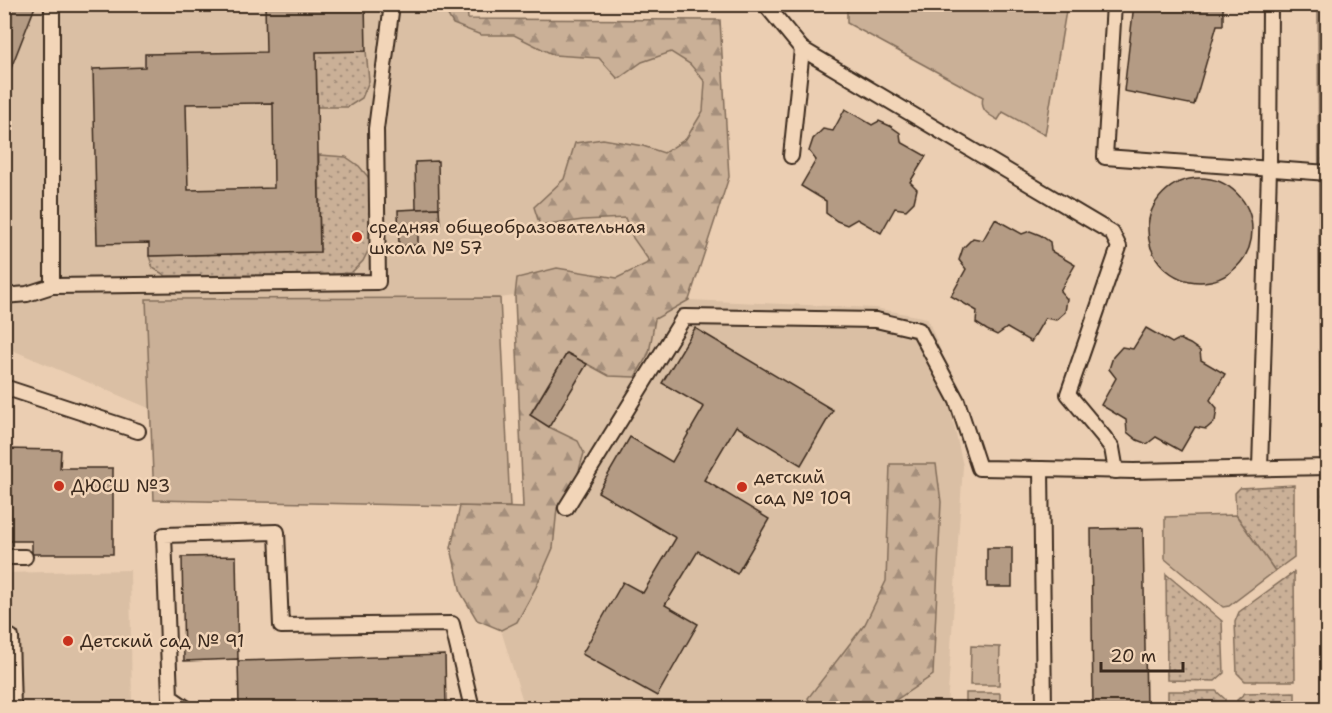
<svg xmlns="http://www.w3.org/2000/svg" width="1332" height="713" font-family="'Shantell Sans',sans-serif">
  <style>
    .built { fill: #dabfa4 }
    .grass { fill: url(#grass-dots); stroke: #826d5a; stroke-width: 1.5 }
    .forest { fill: url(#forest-firs); stroke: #826d5a; stroke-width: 1.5 }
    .green { fill: #cab097; stroke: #826d5a; stroke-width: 1.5 }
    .building { fill: #b49b84; stroke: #3b2a1e; stroke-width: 1.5; fill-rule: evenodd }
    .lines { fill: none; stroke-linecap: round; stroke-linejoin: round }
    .lane-casing { stroke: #3b2a1e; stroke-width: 18 }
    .lane { stroke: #f2d5b8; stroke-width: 14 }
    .poi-dot { fill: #c8321e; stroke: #f2d5b8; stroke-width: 2 }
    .labels { text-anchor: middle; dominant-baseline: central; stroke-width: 5; stroke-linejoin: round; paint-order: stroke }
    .poi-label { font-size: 18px; fill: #3b2a1e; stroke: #f2d5b8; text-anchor: start }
  </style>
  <defs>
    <pattern id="grass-dots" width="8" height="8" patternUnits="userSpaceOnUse" patternTransform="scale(1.5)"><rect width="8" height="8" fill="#cab097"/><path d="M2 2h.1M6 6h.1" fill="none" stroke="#a58f7b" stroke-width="1.8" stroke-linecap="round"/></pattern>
    <pattern id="forest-firs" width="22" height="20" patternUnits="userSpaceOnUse" patternTransform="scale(1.5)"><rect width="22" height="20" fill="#cab097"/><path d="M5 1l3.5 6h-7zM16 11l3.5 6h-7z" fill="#a58f7b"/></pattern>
  </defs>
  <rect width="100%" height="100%" fill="#ebceb2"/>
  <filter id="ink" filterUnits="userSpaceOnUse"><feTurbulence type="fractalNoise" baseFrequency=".0167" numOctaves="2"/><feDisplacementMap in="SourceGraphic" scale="12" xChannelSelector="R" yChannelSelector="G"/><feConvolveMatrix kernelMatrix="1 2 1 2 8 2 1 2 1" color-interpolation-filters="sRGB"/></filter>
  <g filter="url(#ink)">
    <g class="built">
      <path d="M467,4L468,19L720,20L729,177L689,300L875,308L927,318L961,398L950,407L963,466L947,708H525L492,601L523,508L514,296L500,298L510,507L154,500L151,409L5,347L4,86L36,5Z"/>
      <path d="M130,570L132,708H5L4,573Z"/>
    </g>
    <g class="grass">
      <path d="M1318,5H1328V453H1320Z"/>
      <path d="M366,51L369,81L362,98L348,107H317L316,52Z"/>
      <path d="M319,155L346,157L359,166L369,178L372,209L371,245L363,261L351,273L321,275L166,276L153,268L149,256L320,252Z"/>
      <path d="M1320,476L1328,477L1327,708H1322Z"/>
      <path d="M1294,485V557L1275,571L1236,515L1235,493L1240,488Z"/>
      <path d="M1294,572L1295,681H1245L1237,673L1235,622L1239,612Z"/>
      <path d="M1166,574L1222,621L1224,673L1215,681L1167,680Z"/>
      <path d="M1168,691H1216L1225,699V708H1168Z"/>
      <path d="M1295,692V708H1238L1237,700L1245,693Z"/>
    </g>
    <g class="forest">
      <path d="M442,5H467L468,19L720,20L729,177L689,300L655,319L649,353L635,377L609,376L567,353L530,414L549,427L578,441L584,453L577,477L557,508L553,548L536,587L517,622L501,630L477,620L461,593L451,548L460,506L523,508L515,296L517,278L557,268L617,278L650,262L633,238L625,218L583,220L540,226L534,207L564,179L575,143L603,139L643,146L664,153L686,139L703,111L705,82L690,64L671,52L642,62L618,79L599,58L554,55L514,35H481L453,24Z"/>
      <path d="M890,464H936L941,502L933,675L884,708H812L808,698L865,624L886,581Z"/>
    </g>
    <g class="green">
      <path d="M847,5H1067L1045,135L1003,112L998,120C987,114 980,110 983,97L847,23Z"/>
      <path d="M500,298L510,507L154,500L146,299Z"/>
      <path d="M1236,515L1275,571L1229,606L1223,607L1165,559V517Z"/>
      <path d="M971,646L1000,647L999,685H970Z"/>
      <rect x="966" y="693" width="34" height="15"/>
    </g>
    <g class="building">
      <path d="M4,4H36L4,86Z"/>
      <path d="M265,4H365L366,51L316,52L320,252L149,256V243L97,244L93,69L145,67V54L266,52ZM273,103L274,188L188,190L186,104Z"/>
      <path d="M1134,4H1223V25H1217L1194,105L1124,91Z"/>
      <path d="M845,109L872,125L879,121L890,126L900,133L901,142L926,156L910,182L917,189L914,202L906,210L895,208L881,233L857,219L847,225L837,221L826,213V201L801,186L816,160L809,151L813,139L823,129L833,131Z"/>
      <path d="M438,161L439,208L416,209L415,162Z"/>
      <circle cx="1200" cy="230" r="52"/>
      <path d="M439,208L440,226H418V245L399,246L398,210Z"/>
      <path d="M995,219L1022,234L1030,231L1040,235L1050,242L1051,251L1075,265L1060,291L1067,299L1065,312L1056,320L1045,318L1031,342L1007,328L997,335L987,330L976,323L977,311L951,296L966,269L959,260L963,248L973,238L983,240Z"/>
      <path d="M695,328L833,410L801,465L736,426L704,480L769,519L737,574L698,551L665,605L698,624L657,696L582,654L623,582L643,593L676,538L598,492L630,437L672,462L704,407L662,383Z"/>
      <path d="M1146,328L1172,343L1179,339L1190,344L1200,351L1201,360L1225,374L1210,400L1217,408L1215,421L1206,429L1195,427L1181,451L1156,437L1147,444L1137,440L1127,432L1126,420L1101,405L1116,378L1109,369L1113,357L1122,347L1133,349Z"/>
      <path d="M567,353L587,364L549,427L530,415Z"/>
      <path d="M4,449L61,450L60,468H113V554H32V541H4Z"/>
      <path d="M1143,528L1146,708H1093L1091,529Z"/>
      <rect x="987" y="548" width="25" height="39"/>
      <path d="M236,556L238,661L445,655L446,708H239L238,659L184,661L182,557Z"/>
    </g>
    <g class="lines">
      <g class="lane-casing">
        <g id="lane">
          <path d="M765,4L802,49L791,156"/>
          <path d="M1114,4L1105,157L1328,173"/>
          <path d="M802,49L1112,233L1119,247L1068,394L1103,436L1112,448L1116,471"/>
          <path d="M52,286V4"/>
          <path d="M4,296L27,294L52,286L378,282L376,129L392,4"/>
          <path d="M4,387L138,431"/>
          <path d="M1260,468L1269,169L1270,4"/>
          <path d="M566,508L684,317L876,320L919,330L957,401L979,468L1041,469"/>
          <path d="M4,557H25"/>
          <path d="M4,637H11L13,708"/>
          <path d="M186,708L170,697L164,535L277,532L281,626L452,624L472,708"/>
          <path d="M1044,708L1041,469L1134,471L1328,467"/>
        </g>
      </g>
      <use href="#lane" class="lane"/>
    </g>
  </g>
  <g class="poi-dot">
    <circle cx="357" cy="237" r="6"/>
    <circle cx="59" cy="486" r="6"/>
    <circle cx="742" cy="487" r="6"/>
    <circle cx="68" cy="641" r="6"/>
  </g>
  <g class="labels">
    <g class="poi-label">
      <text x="369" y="227">средняя общеобразовательная<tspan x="369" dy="21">школа № 57</tspan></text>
      <text x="754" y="477">детский<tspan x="754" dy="21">сад № 109</tspan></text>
      <text x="71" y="486">ДЮСШ №3</text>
      <text x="80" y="641">Детский сад № 91</text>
    </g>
  </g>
  <rect width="1332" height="713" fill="none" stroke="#f2d5b8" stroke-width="24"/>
  <rect x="12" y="12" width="1308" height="689" fill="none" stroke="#3b2a1e" stroke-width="2" filter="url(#ink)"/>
  <path d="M1101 662v9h82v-9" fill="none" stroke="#3b2a1e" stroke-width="3"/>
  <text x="1110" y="662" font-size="18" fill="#3b2a1e" stroke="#f2d5b8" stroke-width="4.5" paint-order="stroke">20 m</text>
</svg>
